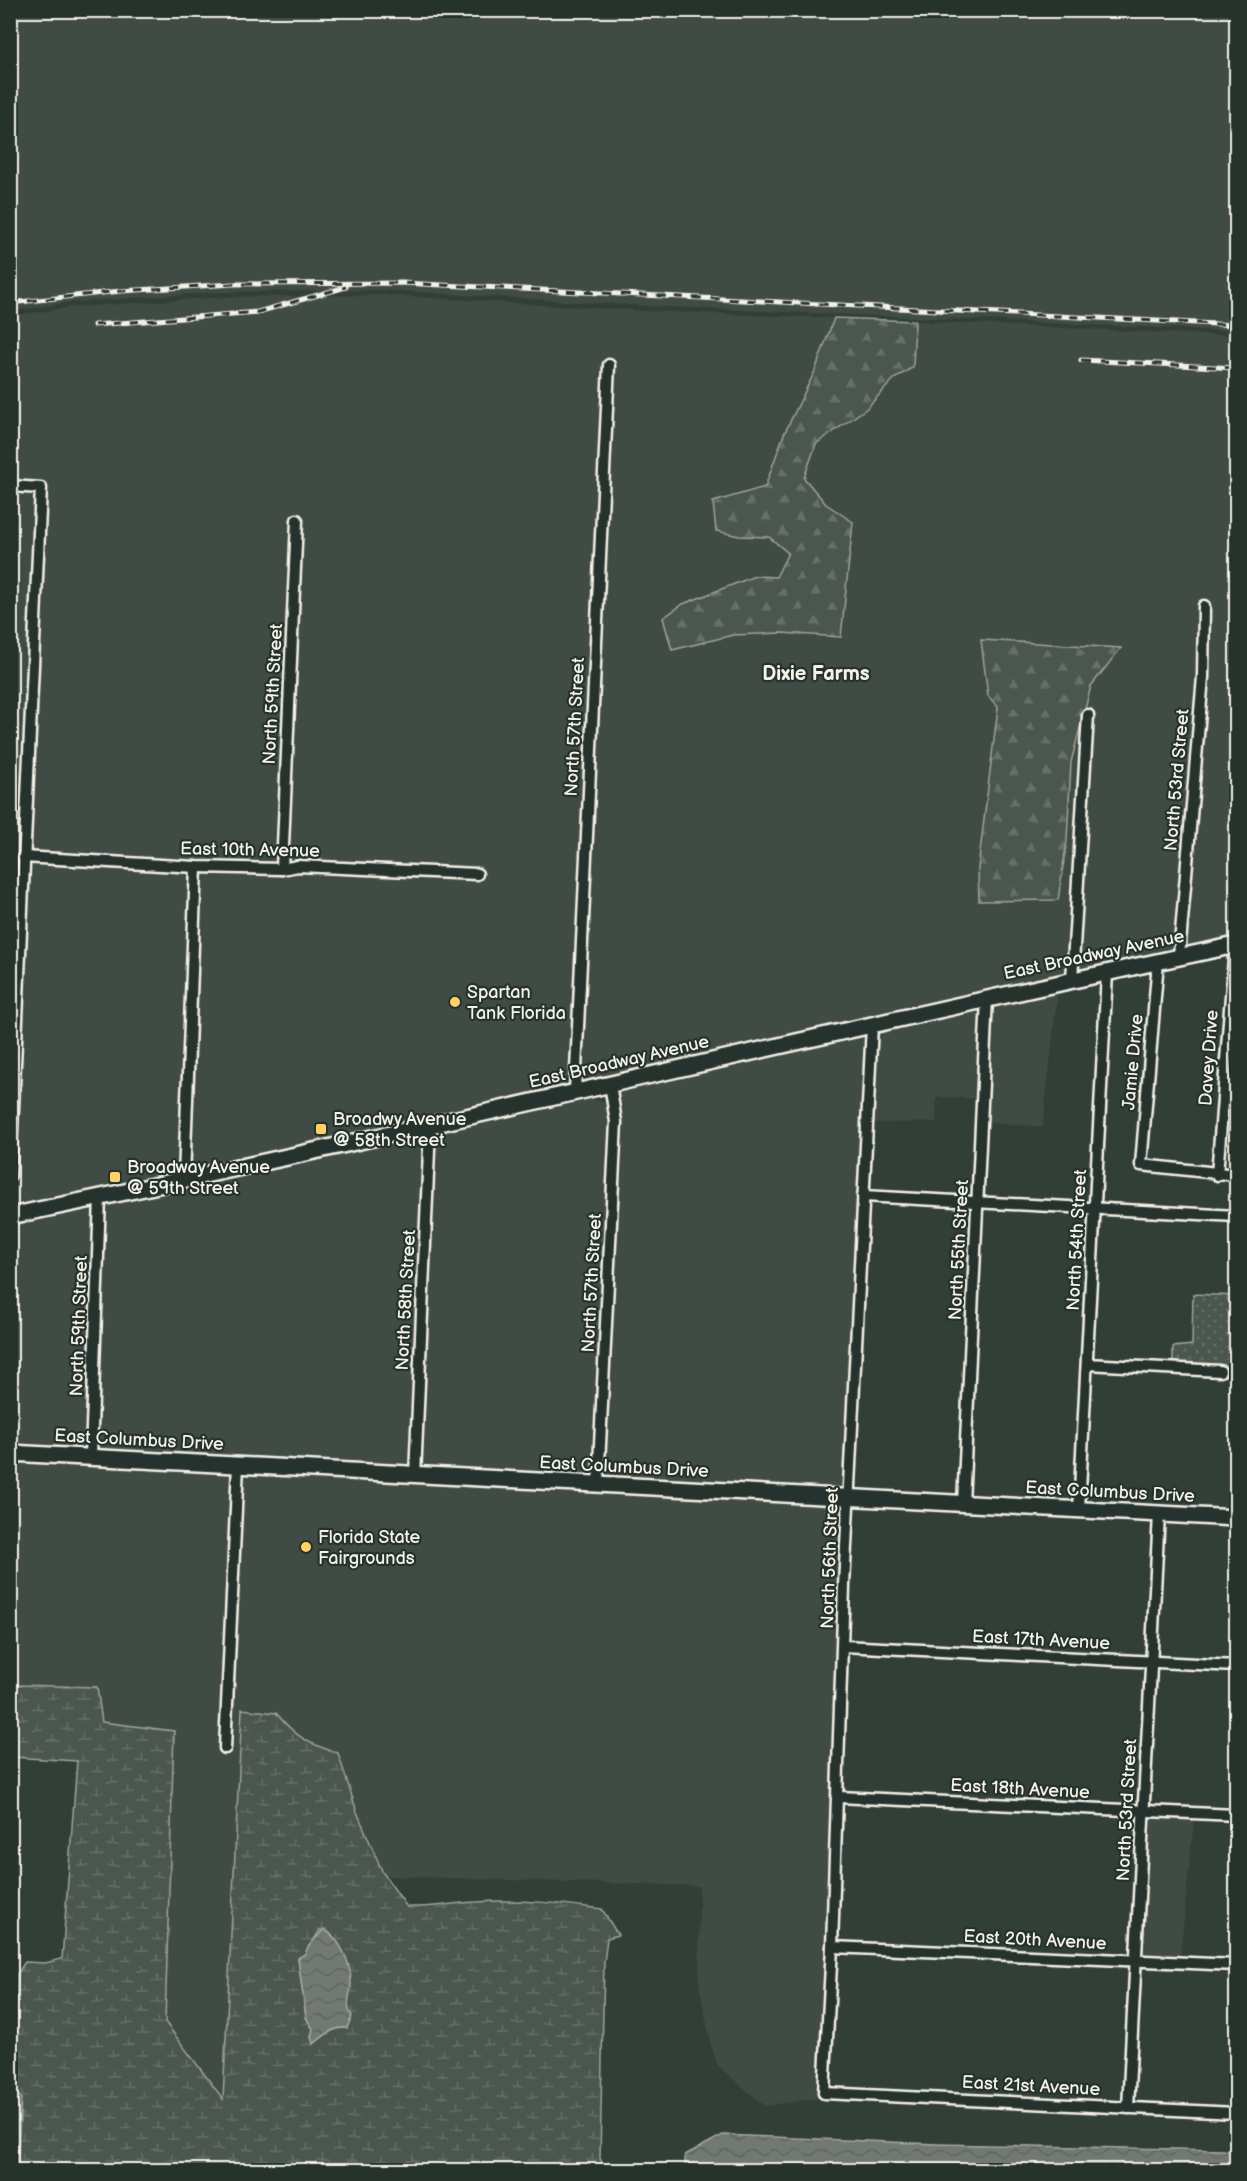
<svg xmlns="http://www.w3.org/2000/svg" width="1247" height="2181" font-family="'Balsamiq Sans',sans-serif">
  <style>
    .built { fill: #404b44 }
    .green { fill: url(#green-dots); stroke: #a0a49c; stroke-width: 1.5 }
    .forest { fill: url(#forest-firs); stroke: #a0a49c; stroke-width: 1.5 }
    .wetland { fill: url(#wetland-marsh); stroke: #a0a49c; stroke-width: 1.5; fill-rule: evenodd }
    .water { fill: url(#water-waves); stroke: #a6a9a1; stroke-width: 1.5 }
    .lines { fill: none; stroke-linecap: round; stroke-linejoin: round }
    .street-casing { stroke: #f4f1e8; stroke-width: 15 }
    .secondary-casing { stroke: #f4f1e8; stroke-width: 20 }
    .street { stroke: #26332d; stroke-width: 10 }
    .secondary { stroke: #26332d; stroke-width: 15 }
    .rail-casing { stroke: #f4f1e8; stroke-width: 5 }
    .rail { stroke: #26332d; stroke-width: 3; stroke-dasharray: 9; stroke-linecap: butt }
    .poi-dot { fill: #ffd166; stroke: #26332d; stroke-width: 2 }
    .labels { text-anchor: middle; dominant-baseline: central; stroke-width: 4.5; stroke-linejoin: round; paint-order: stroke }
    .street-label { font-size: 18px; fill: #f4f1e8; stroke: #26332d }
    .poi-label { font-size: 18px; fill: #f4f1e8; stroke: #26332d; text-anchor: start }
    .neighbourhood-label { font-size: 20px; font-weight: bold; fill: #f4f1e8; stroke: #26332d }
  </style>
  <defs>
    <pattern id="green-dots" width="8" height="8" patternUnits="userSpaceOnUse" patternTransform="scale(1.5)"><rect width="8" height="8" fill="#4c564f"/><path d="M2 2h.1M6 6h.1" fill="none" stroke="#666f68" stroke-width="1.8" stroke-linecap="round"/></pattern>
    <pattern id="forest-firs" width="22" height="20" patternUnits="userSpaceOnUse" patternTransform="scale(1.5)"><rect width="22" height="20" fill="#4c564f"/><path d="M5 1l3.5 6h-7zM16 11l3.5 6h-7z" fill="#666f68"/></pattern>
    <pattern id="wetland-marsh" width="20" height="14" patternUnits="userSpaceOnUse" patternTransform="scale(1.5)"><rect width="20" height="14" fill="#4c564f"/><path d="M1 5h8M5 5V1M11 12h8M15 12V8" fill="none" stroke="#666f68"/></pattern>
    <pattern id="water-waves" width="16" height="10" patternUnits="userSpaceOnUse" patternTransform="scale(1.5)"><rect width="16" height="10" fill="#727972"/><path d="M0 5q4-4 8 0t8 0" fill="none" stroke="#60635e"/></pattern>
  </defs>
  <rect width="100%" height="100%" fill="#323e38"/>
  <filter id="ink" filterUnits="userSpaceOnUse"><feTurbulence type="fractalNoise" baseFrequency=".0167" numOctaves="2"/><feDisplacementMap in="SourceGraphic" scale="12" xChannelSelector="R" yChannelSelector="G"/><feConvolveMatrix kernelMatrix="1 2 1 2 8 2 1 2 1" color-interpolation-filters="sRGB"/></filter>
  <g filter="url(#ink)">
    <g class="built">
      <path d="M10,11H1236V331L645,306L384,290L225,292L72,302L11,311Z"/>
      <path d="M384,295L645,311L834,318L815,371L784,434L765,487L739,536L769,537L788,553L776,577L755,576L683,604L664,618L672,650L733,635L782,633L841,637L853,522L826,504L804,479L816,444L867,408L894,379L913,367L915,321L1236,336V939L1184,949L1208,678L1209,600H1199L1197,677L1174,952L1078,973L1094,710L1085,709L1091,686L1120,649L998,707L978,868L979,901L1058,900L1067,840L1071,762L1083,718L1068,975L983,992L867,1021V1016L606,1079L581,1075L614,360L604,359L582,821L580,822L570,1087L430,1121L189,1171L201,873L286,875L298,872L482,880L483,869L299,860L287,862L303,515L293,514L277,863L28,851L47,483L11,480L10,316L73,307L225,297Z"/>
      <path d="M11,492L36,493L11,1045Z"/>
      <path d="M28,863L191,873L179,1173L14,1209Z"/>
      <path d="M1058,989L1043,1127L986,1122L992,1003Z"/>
      <path d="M982,1005L977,1099L937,1097L936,1122L872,1123L877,1030Z"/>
      <path d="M867,1033L843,1492L603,1479L621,1122L616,1089Z"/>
      <path d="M580,1097L609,1102L611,1122L590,1479L420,1470L435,1131Z"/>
      <path d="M424,1133L410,1470L96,1451L105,1202Z"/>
      <path d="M95,1204L86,1450L11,1447L10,1222Z"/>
      <path d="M11,1459L233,1471L220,1753H230L243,1471L843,1503L820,2098L765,2106L718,2066L712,2049L699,1985V1886L385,1876L357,1812L338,1753L315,1746L294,1734L276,1713L242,1710L224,2100L165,2022L174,1732L102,1722L97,1687L11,1706Z"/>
      <path d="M1148,1817L1194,1819L1180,1956L1141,1955Z"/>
    </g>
    <path class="green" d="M1193,1294L1236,1296V1377L1225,1376V1365L1173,1363V1347L1192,1345Z"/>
    <g class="forest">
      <path d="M834,318L915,321L913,367L894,379L867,408L816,444L804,478L826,504L853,522L841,637L782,633L733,635L672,650L663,618L683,604L755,576L776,577L788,553L769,537L739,536L716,531L713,502L765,487L784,434L815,371Z"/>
      <path d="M981,640L1121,648L1091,686L1071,762L1067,840L1058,900L979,901L978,868L998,707L988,696Z"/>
      <path d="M10,2086L21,2097L17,2170H11Z"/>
    </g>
    <path class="wetland" d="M14,1685L97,1687L102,1722L174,1731L165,2022L223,2099L242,1709L276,1713C296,1737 308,1744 338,1753L357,1812L383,1873L407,1907C431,1908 453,1903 476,1902C519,1899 559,1903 602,1909L618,1935L607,1938L604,1963L600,2158L605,2170H17L21,2098L11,2086V2033L16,2032L17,1974L25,1962L45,1963L62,1959L77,1761L11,1757V1706ZM320,1930C354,1936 349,2002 347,2028C334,2027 324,2035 315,2043L311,2037L313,2029L306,2017L298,1959L305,1954Z"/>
    <g class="water">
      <path d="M324,1929C341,1940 351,1963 351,1983C351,1996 344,2004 352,2016L347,2028C332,2026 324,2037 313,2044L311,2037L313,2029L306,2017L298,1958L305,1954L308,1947Z"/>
      <path d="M723,2135L937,2144L1223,2150L1236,2152V2170H685V2155Z"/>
    </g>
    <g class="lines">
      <g class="street-casing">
        <g id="street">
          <path d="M10,486L41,488L10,1175"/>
          <path d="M23,857L196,867L282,869L298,866L477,874"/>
          <path d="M282,869L297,520"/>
          <path d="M1179,956L1203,677L1204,606"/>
          <path d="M1158,961L1141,1165L1236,1175"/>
          <path d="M1072,980L1088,715"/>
          <path d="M872,1025L844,1586L832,1947L824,2093L1236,2113"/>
          <path d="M575,1091L609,365"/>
          <path d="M1217,1175L1235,945"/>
          <path d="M184,1178L196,867"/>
          <path d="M863,1196L1236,1216"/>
          <path d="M1087,1364L1220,1371"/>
          <path d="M91,1456L100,1197"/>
          <path d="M415,1476L430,1127"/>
          <path d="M598,1485L616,1122L610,1084"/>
          <path d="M963,1504L987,998"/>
          <path d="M1079,1510L1107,973"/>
          <path d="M843,1646L1236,1666"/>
          <path d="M225,1748L238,1465"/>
          <path d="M838,1797L1236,1815"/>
          <path d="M832,1947L1236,1965"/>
          <path d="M1128,2108L1159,1514"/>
        </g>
      </g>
      <g class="secondary-casing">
        <g id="secondary">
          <path d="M10,1216C421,1132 827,1031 1236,945"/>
          <path d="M10,1453L1236,1518"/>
        </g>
      </g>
      <use href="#street" class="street"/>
      <use href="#secondary" class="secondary"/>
      <g class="rail-casing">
        <g id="rail">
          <path d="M10,303L121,291L233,284L402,283L1236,325"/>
          <path d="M94,325L258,312L346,287"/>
          <path d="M1081,360L1236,368"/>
        </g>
      </g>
      <use href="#rail" class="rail"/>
    </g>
  </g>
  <g class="poi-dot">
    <circle cx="455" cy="1002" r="6"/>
    <rect x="315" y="1123" width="12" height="12" rx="3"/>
    <rect x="109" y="1171" width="12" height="12" rx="3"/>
    <circle cx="306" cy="1547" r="6"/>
  </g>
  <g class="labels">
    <g class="street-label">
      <text transform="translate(273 694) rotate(-87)">North 59th Street</text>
      <text transform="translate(575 727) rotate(-87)">North 57th Street</text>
      <text transform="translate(1177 780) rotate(-85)">North 53rd Street</text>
      <text transform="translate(250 850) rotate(1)">East 10th Avenue</text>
      <text transform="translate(1094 955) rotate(-12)">East Broadway Avenue</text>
      <text transform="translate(1209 1058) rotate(-86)">Davey Drive</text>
      <text transform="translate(619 1062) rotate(-13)">East Broadway Avenue</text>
      <text transform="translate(1133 1062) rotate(-85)">Jamie Drive</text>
      <text transform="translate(1077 1240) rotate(-87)">North 54th Street</text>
      <text transform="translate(959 1250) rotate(-87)">North 55th Street</text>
      <text transform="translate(592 1283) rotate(-87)">North 57th Street</text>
      <text transform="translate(406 1300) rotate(-87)">North 58th Street</text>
      <text transform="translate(79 1326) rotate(-88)">North 59th Street</text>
      <text transform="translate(139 1440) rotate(3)">East Columbus Drive</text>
      <text transform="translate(624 1467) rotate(3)">East Columbus Drive</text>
      <text transform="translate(1110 1492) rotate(3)">East Columbus Drive</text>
      <text transform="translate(830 1558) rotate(-88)">North 56th Street</text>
      <text transform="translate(1041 1640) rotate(3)">East 17th Avenue</text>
      <text transform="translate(1020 1789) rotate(3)">East 18th Avenue</text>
      <text transform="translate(1127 1810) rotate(-87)">North 53rd Street</text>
      <text transform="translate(1035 1940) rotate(3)">East 20th Avenue</text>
      <text transform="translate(1031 2086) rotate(3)">East 21st Avenue</text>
    </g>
    <g class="poi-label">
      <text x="467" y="992">Spartan<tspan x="467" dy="21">Tank Florida</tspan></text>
      <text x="333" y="1119">Broadwy Avenue<tspan x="333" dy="21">@ 58th Street</tspan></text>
      <text x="127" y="1167">Broadway Avenue<tspan x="127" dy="21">@ 59th Street</tspan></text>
      <text x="318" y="1537">Florida State<tspan x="318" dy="21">Fairgrounds</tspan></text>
    </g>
    <g class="neighbourhood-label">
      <text x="816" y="674">Dixie Farms</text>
    </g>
  </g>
  <rect width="1247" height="2181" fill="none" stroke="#26332d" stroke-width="36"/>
  <rect x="18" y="18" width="1211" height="2145" fill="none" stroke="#f4f1e8" stroke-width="2" filter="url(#ink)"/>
</svg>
